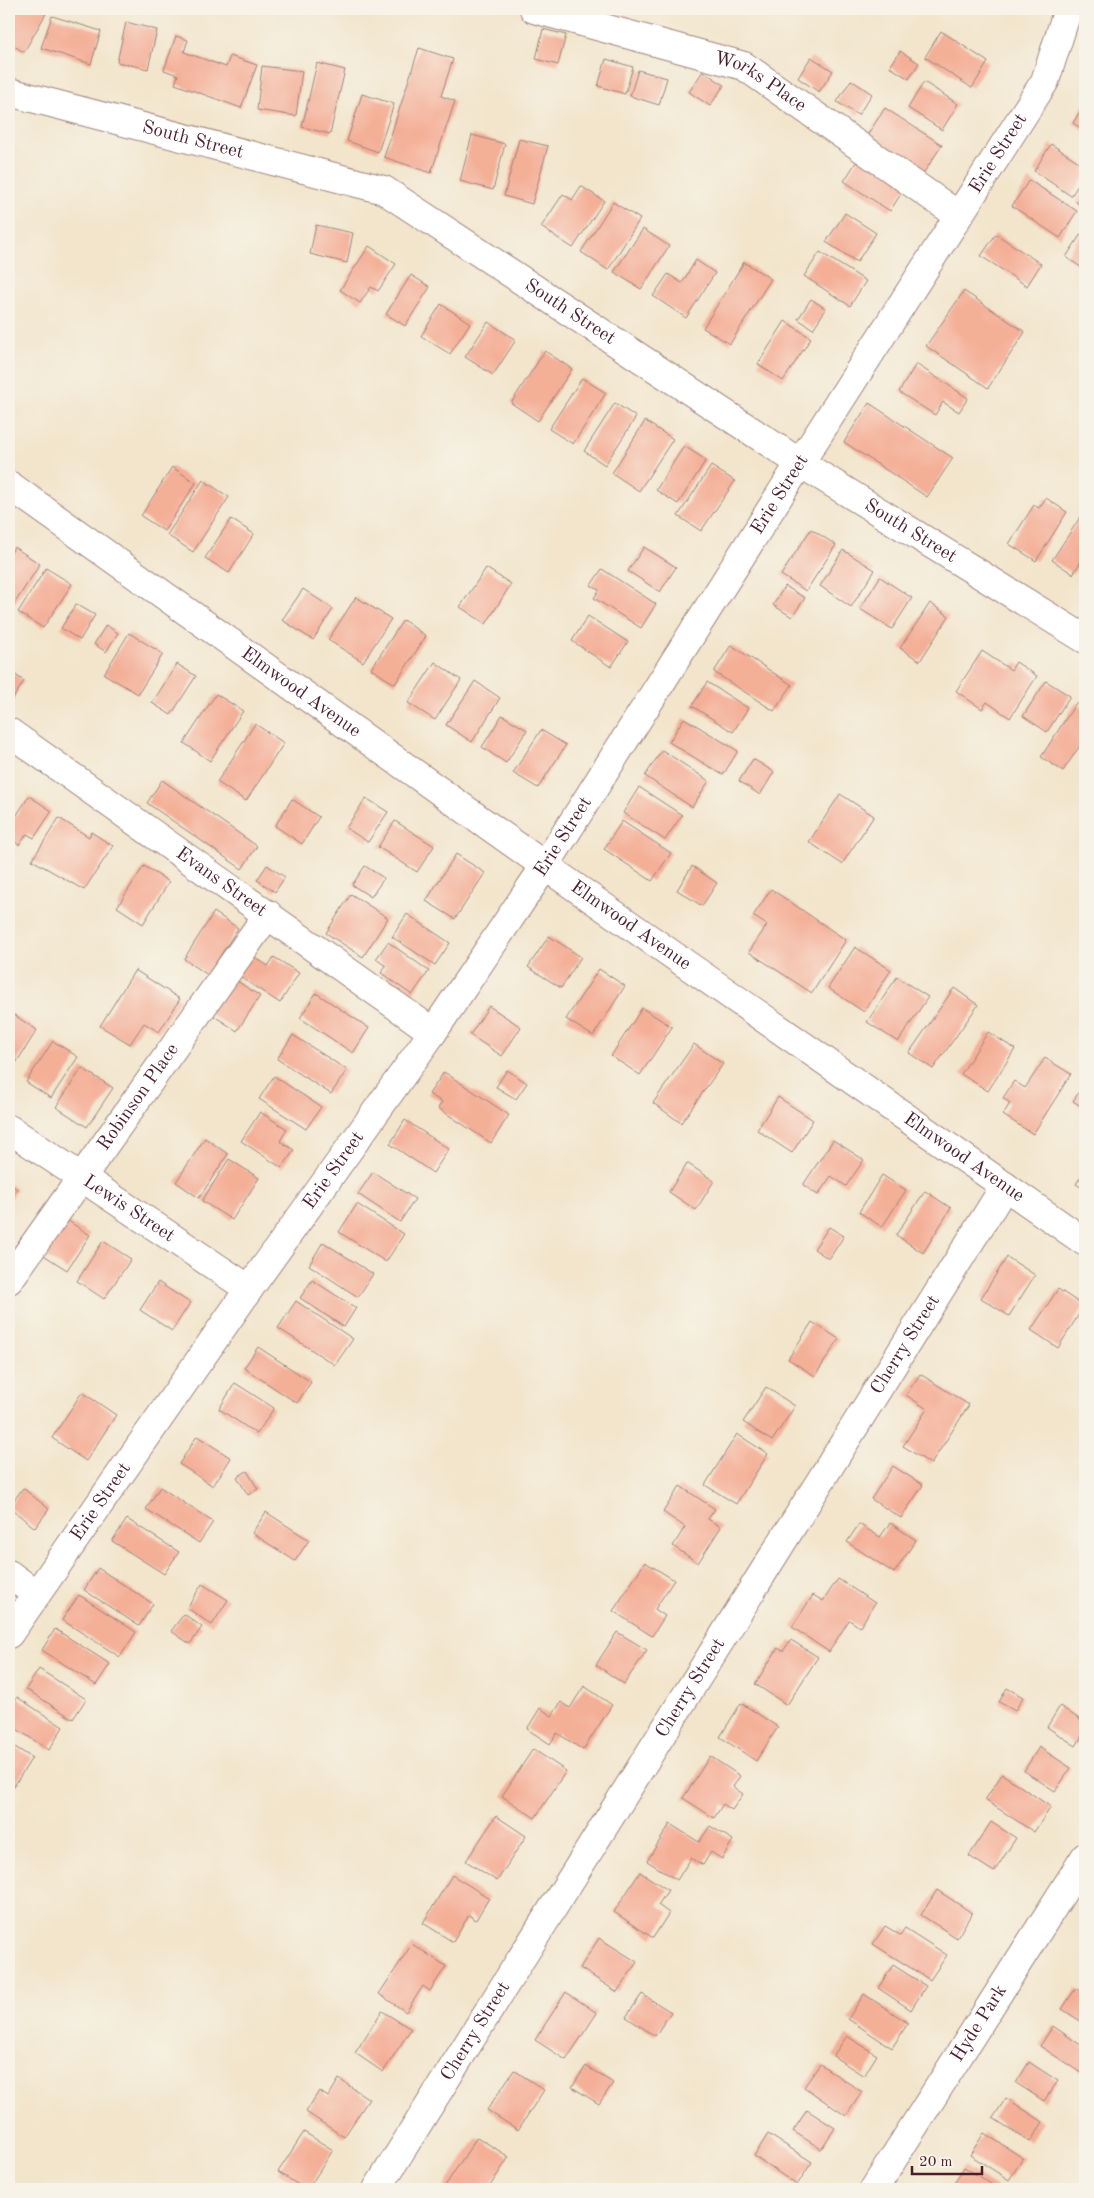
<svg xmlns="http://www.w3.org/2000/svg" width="1094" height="2198" font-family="'Old Standard TT',serif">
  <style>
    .building { fill: #f4af97 }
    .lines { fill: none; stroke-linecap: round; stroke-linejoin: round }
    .minor-casing { stroke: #9e827c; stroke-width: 30 }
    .minor { stroke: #fff; stroke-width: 28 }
    .labels { text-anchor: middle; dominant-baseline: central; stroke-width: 4; stroke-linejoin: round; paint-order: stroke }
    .street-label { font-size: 19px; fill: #4a1f2b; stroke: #f7f3e8 }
  </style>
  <rect width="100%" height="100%" fill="#f7f3e8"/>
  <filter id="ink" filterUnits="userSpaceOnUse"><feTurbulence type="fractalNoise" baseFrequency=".02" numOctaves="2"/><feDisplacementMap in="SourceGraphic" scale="10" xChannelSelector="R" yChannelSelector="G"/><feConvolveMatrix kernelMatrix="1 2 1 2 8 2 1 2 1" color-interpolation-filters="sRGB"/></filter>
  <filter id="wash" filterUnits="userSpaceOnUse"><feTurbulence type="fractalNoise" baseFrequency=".0096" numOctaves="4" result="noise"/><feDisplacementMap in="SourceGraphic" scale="20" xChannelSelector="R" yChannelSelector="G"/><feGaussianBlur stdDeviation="1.12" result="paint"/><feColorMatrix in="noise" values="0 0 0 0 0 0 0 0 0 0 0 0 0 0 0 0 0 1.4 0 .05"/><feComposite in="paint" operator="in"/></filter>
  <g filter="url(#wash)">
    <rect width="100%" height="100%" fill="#f2e5cc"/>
    <g id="blocks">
      <g class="building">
        <path d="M10,9H45L48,10L24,52L9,43Z"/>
        <path d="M52,16L101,31L91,64L41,48Z"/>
        <path d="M126,22L157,30L148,69L117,62Z"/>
        <path d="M543,29L566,35L558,65L536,59Z"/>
        <path d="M941,31L988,62L972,88L925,57Z"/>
        <path d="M176,36L188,40L184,52L226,67L230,56L257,65L241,108L175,84L178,75L164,70Z"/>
        <path d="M419,48L453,59L441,96L455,101L431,173L384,157Z"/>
        <path d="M900,51L919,63L909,79L890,67Z"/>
        <path d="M811,57L833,71L819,92L798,78Z"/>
        <path d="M606,59L633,67L625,94L598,86Z"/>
        <path d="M317,63L345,70L330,134L302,127Z"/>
        <path d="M262,66L302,71L296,116L257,110Z"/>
        <path d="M638,70L667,78L659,105L630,96Z"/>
        <path d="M703,71L724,85L710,106L689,92Z"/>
        <path d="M851,80L872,94L858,115L837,102Z"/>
        <path d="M924,82L958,104L942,130L908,108Z"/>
        <path d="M362,94L394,104L378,152L347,141Z"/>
        <path d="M1085,103V131L1073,123Z"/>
        <path d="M885,108L942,145L923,174L866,137Z"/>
        <path d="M472,135L505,144L493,190L460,181Z"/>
        <path d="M519,139L548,146L532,204L504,196Z"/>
        <path d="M1051,144L1085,166V175L1071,196L1034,171Z"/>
        <path d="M862,153L908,183L890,211L844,181Z"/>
        <path d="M1029,180L1077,211L1060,238L1012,206Z"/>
        <path d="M581,186L604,201L573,248L541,227L563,194L572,200Z"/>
        <path d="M1085,187V209L1076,202Z"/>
        <path d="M613,202L640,219L608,270L581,252Z"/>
        <path d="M845,213L876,233L857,262L826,242Z"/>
        <path d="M316,225L353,233L347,263L310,254Z"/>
        <path d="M643,229L669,246L641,289L614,272Z"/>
        <path d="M996,234L1041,264L1027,286L981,256Z"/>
        <path d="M1081,234L1085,237V270L1066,257Z"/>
        <path d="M369,246L396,264L378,291L371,287L360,303L340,290Z"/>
        <path d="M820,252L866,281L850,306L804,276Z"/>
        <path d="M696,260L715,273L686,318L653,296L668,274L682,283Z"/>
        <path d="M744,262L771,279L730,344L703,328Z"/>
        <path d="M411,275L430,287L405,326L386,314Z"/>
        <path d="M964,291L1025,332L988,388L926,346Z"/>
        <path d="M811,299L826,309L813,329L798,319Z"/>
        <path d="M441,304L470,323L450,354L421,336Z"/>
        <path d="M785,321L811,338L783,381L758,364Z"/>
        <path d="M488,322L516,340L493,375L465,357Z"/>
        <path d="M545,351L572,369L538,421L511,403Z"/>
        <path d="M916,364L968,398L959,412L943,402L935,415L899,392Z"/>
        <path d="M582,378L606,393L573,444L549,429Z"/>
        <path d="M615,403L636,417L605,465L584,451Z"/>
        <path d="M869,403L953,458L927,497L844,442Z"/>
        <path d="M645,421L673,439L639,491L612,473Z"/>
        <path d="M684,446L706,460L678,504L656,490Z"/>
        <path d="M711,466L735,481L701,531L678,516Z"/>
        <path d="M172,467L196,483L164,531L141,516Z"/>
        <path d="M203,480L229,497L193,552L167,535Z"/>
        <path d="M1046,498L1067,512L1036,561L1009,544L1034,505L1039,508Z"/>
        <path d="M1085,510V555L1073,574L1052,560Z"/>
        <path d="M231,519L254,534L229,573L205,558Z"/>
        <path d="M811,529L836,545L806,591L781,575Z"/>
        <path d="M14,547L40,564L9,612V556Z"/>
        <path d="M644,547L676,567L660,592L628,571Z"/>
        <path d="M843,550L875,570L851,607L820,586Z"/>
        <path d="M46,568L72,584L43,628L18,612Z"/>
        <path d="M486,568L511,584L486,624L460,607Z"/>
        <path d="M602,569L656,604L641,628L594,598L599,590L591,585Z"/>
        <path d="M880,577L912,598L892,629L860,609Z"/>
        <path d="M785,586L805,598L792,617L773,605Z"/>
        <path d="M303,589L333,609L313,640L282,620Z"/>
        <path d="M356,597L391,619L363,662L328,640Z"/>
        <path d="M930,603L949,616L920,661L900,648Z"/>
        <path d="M76,604L95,615L80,640L61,628Z"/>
        <path d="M588,616L628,642L611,667L572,641Z"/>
        <path d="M403,620L426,636L395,684L371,669Z"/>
        <path d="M106,625L118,633L106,652L94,644Z"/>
        <path d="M129,633L163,654L138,694L104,674Z"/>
        <path d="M731,645L792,685L774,711L714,672Z"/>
        <path d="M982,651L1011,670L1016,662L1037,676L1010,718L987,702L982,709L956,691Z"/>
        <path d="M435,662L461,680L435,720L408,703Z"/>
        <path d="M177,664L196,676L171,715L152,703Z"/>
        <path d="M10,671L24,681L9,705V673Z"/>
        <path d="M475,681L500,698L472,742L446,725Z"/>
        <path d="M1046,681L1070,696L1047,732L1023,716Z"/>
        <path d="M707,682L748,708L733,732L692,706Z"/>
        <path d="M216,694L243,711L210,761L184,743Z"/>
        <path d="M1076,703L1085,710V738L1063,771L1041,757Z"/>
        <path d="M502,715L527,730L506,763L482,747Z"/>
        <path d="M684,718L738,751L723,775L669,742Z"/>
        <path d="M255,724L284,743L246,801L217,782Z"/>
        <path d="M541,730L566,745L538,788L513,773Z"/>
        <path d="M662,750L709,781L692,807L645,776Z"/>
        <path d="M753,759L774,772L760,795L739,781Z"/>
        <path d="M162,780L257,846L242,869L147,803Z"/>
        <path d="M639,787L682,815L665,840L623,813Z"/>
        <path d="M840,794L874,816L842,864L809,842Z"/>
        <path d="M29,796L52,811L34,838L27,834L19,845L9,838V827Z"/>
        <path d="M366,798L388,812L368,842L346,828Z"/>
        <path d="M292,799L319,817L302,844L275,826Z"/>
        <path d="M59,818L89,837L91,832L113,846L84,890L32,860Z"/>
        <path d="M395,821L434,846L417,872L378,847Z"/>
        <path d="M622,821L671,853L652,881L604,849Z"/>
        <path d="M456,854L485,873L455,919L426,901Z"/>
        <path d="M267,865L285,877L275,892L257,880Z"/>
        <path d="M144,866L169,882L143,924L117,907Z"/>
        <path d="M365,866L384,878L371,897L352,885Z"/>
        <path d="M692,866L717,883L702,906L677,890Z"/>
        <path d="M771,889L846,940L812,993L749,952L767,925L753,916Z"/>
        <path d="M351,894L388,918L363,957L326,933Z"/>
        <path d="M214,912L238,928L208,975L184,959Z"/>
        <path d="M407,914L450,943L435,965L392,937Z"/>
        <path d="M549,936L581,957L561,988L528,967Z"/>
        <path d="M388,942L429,971L412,995L381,973L386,966L376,959Z"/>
        <path d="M855,947L891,970L864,1012L828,988Z"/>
        <path d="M247,952L268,966L274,957L299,973L280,1003L234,973Z"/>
        <path d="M599,969L625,986L593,1036L566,1019Z"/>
        <path d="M135,970L180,999L159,1032L144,1023L130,1044L100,1026Z"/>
        <path d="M231,977L260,996L237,1031L208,1012Z"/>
        <path d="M897,977L928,997L898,1042L867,1022Z"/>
        <path d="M954,988L978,1005L933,1069L909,1053Z"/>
        <path d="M316,993L369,1028L353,1053L300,1018Z"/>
        <path d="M489,1006L521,1027L502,1056L470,1035Z"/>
        <path d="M642,1008L672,1027L640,1075L611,1056Z"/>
        <path d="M11,1013L37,1030L9,1074V1017Z"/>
        <path d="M988,1032L1015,1049L988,1091L961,1074Z"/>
        <path d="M293,1035L347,1070L331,1094L277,1059Z"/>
        <path d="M53,1041L78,1057L51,1098L26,1082Z"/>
        <path d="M694,1044L723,1064L681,1123L653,1103Z"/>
        <path d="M1045,1058L1071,1074L1033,1134L1003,1115L1010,1103L1003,1098L1014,1081L1025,1088Z"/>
        <path d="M82,1068L113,1088L87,1127L56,1107Z"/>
        <path d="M507,1070L527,1083L516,1099L496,1087Z"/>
        <path d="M444,1072L509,1115L491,1143L438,1108L442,1102L429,1094Z"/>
        <path d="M274,1076L321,1107L306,1129L259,1099Z"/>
        <path d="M1085,1083V1109L1073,1101Z"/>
        <path d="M778,1097L813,1120L792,1153L757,1130Z"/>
        <path d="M260,1112L287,1129L280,1141L294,1150L282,1168L241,1141Z"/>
        <path d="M405,1120L449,1149L433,1173L390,1144Z"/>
        <path d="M205,1138L228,1154L199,1198L176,1182Z"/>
        <path d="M833,1140L864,1160L846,1186L831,1176L818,1195L803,1185Z"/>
        <path d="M229,1159L259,1178L232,1220L202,1201Z"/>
        <path d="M687,1163L714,1181L696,1210L669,1192Z"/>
        <path d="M1085,1170V1190L1076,1184Z"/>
        <path d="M373,1172L415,1199L400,1222L358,1194Z"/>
        <path d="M882,1175L906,1190L882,1227L859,1212Z"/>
        <path d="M9,1184L17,1189L9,1202Z"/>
        <path d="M925,1191L951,1208L923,1253L896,1235Z"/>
        <path d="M357,1204L404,1234L386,1262L339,1232Z"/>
        <path d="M48,1208L90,1235L67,1270L25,1243Z"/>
        <path d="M829,1227L844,1236L829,1259L814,1249Z"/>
        <path d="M103,1241L131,1259L104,1299L77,1281Z"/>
        <path d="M323,1242L373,1274L358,1297L309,1265Z"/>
        <path d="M1007,1257L1035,1275L1009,1316L981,1298Z"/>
        <path d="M312,1280L356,1308L344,1327L300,1298Z"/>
        <path d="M158,1282L190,1303L172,1331L140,1310Z"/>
        <path d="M1058,1289L1084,1306L1058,1348L1031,1330Z"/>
        <path d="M296,1301L353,1339L335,1365L278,1328Z"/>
        <path d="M812,1322L839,1339L815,1376L788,1359Z"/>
        <path d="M258,1347L311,1382L297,1403L244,1368Z"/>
        <path d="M920,1374L969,1405L931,1464L903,1446L927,1409L906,1395Z"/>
        <path d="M235,1383L274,1408L257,1434L219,1409Z"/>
        <path d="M766,1387L795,1406L772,1441L743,1422Z"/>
        <path d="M82,1392L116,1415L86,1461L52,1438Z"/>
        <path d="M737,1434L768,1454L736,1504L705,1485Z"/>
        <path d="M197,1436L231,1458L213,1486L179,1464Z"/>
        <path d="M893,1466L923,1485L901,1518L871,1499Z"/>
        <path d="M247,1471L258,1489L248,1495L237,1477Z"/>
        <path d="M680,1486L715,1509L708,1519L721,1527L698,1563L673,1546L685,1527L663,1512Z"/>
        <path d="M160,1487L213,1522L199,1543L146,1509Z"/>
        <path d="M23,1488L49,1509L35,1528L9,1507Z"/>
        <path d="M266,1512L309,1540L295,1561L252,1533Z"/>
        <path d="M127,1519L179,1552L164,1574L112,1541Z"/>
        <path d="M890,1523L916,1540L894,1573L847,1542L859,1524L880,1537Z"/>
        <path d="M645,1562L674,1580L655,1609L665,1616L652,1636L613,1611Z"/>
        <path d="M98,1568L153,1604L139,1626L84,1590Z"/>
        <path d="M838,1579L875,1603L860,1627L849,1620L829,1652L792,1627L813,1595L823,1601Z"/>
        <path d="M202,1584L228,1600L212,1625L187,1608Z"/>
        <path d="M79,1595L136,1632L120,1657L62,1620Z"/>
        <path d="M184,1614L202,1627L190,1644L171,1631Z"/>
        <path d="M55,1629L110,1664L96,1685L42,1650Z"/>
        <path d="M617,1632L647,1650L624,1684L596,1665Z"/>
        <path d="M791,1640L818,1657L787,1705L755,1684L778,1648L783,1651Z"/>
        <path d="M39,1669L86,1699L73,1719L26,1689Z"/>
        <path d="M584,1686L612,1705L583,1750L557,1733L550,1744L527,1729L540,1708L552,1716L561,1702L570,1708Z"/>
        <path d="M1007,1688L1023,1697L1015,1711L999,1702Z"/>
        <path d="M17,1697L63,1727L49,1750L9,1724V1710Z"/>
        <path d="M741,1703L778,1727L756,1761L720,1737Z"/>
        <path d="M1060,1706L1085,1723V1731L1076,1746L1047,1727Z"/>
        <path d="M9,1743L32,1758L12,1789L9,1788Z"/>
        <path d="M1039,1747L1071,1768L1055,1791L1024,1771Z"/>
        <path d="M533,1749L566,1771L535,1818L502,1796Z"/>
        <path d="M710,1756L740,1776L733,1787L743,1794L732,1810L723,1804L714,1818L683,1798Z"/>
        <path d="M1002,1774L1051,1807L1034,1832L985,1800Z"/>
        <path d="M496,1816L526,1836L497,1881L466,1861Z"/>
        <path d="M991,1822L1016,1838L994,1872L969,1856Z"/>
        <path d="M670,1824L699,1842L710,1826L733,1840L722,1859L711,1852L703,1865L691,1858L677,1880L647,1861Z"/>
        <path d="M640,1872L668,1890L658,1905L669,1913L653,1938L614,1912Z"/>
        <path d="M452,1875L489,1898L476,1920L469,1915L453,1942L423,1923Z"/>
        <path d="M937,1890L972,1913L957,1938L921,1915Z"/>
        <path d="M885,1926L900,1935L905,1928L947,1955L930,1980L873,1944Z"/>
        <path d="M599,1938L637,1962L617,1992L580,1968Z"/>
        <path d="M412,1944L446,1966L430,1991L423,1986L406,2012L379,1994Z"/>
        <path d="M893,1965L926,1986L911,2010L878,1988Z"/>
        <path d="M1076,1988L1085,1995V2024L1062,2009Z"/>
        <path d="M566,1992L597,2013L566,2060L535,2040Z"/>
        <path d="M642,1994L671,2012L655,2036L626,2017Z"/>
        <path d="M864,1994L908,2023L892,2048L848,2019Z"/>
        <path d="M382,2011L411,2029L383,2072L355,2053Z"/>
        <path d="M1053,2026L1085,2048V2068L1081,2073L1040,2046Z"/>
        <path d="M847,2036L877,2055L864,2076L833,2056Z"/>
        <path d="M1029,2062L1058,2081L1044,2101L1016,2083Z"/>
        <path d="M820,2064L862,2092L846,2116L804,2087Z"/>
        <path d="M586,2066L613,2083L599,2104L572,2087Z"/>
        <path d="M514,2070L544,2090L518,2130L487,2110Z"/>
        <path d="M339,2079L369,2099L344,2137L306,2112L319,2091L328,2097Z"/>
        <path d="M1006,2098L1043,2122L1030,2142L993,2118Z"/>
        <path d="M807,2110L835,2128L821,2149L793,2131Z"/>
        <path d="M304,2132L333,2150L308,2189H305L278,2172Z"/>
        <path d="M984,2133L1023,2158L1009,2180L970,2155Z"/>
        <path d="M768,2134L812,2162L797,2185L754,2156Z"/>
        <path d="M477,2137L509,2157L488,2189H443Z"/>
        <path d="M964,2167L999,2189H950Z"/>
      </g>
    </g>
  </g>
  <g filter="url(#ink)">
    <use href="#blocks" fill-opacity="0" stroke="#9e827c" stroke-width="1"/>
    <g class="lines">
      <g class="minor-casing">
        <g id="minor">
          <path id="s1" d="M534,9L744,66L958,215"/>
          <path id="s2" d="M9,92L384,190L800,463L1085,639"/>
          <path id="s3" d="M9,485L545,866L1085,1242"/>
          <path id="s4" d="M9,732L433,1032"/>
          <path id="s5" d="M9,1129L249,1289"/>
          <path id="s6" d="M9,1280L268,914"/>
          <path d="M9,1574L36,1594"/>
          <path id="s7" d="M9,1634L249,1289L433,1032L545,866L800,463L1045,81L1068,9"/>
          <path id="s8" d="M377,2189L1005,1186"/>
          <path id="s9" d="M874,2189L1085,1857"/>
        </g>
      </g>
      <use href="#minor" class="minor"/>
    </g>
  </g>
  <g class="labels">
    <g class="street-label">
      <text stroke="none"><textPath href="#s1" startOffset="239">Works Place</textPath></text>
      <text stroke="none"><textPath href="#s2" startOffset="190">South Street</textPath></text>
      <text stroke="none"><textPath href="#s7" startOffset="1781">Erie Street</textPath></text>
      <text stroke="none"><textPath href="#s2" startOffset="610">South Street</textPath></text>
      <text stroke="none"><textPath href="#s7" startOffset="1376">Erie Street</textPath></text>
      <text stroke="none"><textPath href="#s2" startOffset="1015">South Street</textPath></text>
      <text stroke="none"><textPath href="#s3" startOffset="358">Elmwood Avenue</textPath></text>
      <text stroke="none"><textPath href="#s7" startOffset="971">Erie Street</textPath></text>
      <text stroke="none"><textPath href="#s4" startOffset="260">Evans Street</textPath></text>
      <text stroke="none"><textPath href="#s3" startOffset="762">Elmwood Avenue</textPath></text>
      <text stroke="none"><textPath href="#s6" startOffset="224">Robinson Place</textPath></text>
      <text stroke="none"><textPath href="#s3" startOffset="1168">Elmwood Avenue</textPath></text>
      <text stroke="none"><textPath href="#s7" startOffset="566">Erie Street</textPath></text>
      <text stroke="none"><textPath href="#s5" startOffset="144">Lewis Street</textPath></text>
      <text stroke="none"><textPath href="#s8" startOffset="996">Cherry Street</textPath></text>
      <text stroke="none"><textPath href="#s7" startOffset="161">Erie Street</textPath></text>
      <text stroke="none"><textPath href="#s8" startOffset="591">Cherry Street</textPath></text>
      <text stroke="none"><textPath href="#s9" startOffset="196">Hyde Park</textPath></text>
      <text stroke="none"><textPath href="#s8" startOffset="186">Cherry Street</textPath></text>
    </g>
  </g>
  <rect width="1094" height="2198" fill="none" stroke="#f7f3e8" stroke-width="30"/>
  <path d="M912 2166v8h70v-8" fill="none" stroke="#4a1f2b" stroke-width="2.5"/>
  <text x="919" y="2166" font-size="15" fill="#4a1f2b" stroke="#f7f3e8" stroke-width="4" paint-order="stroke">20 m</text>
</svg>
